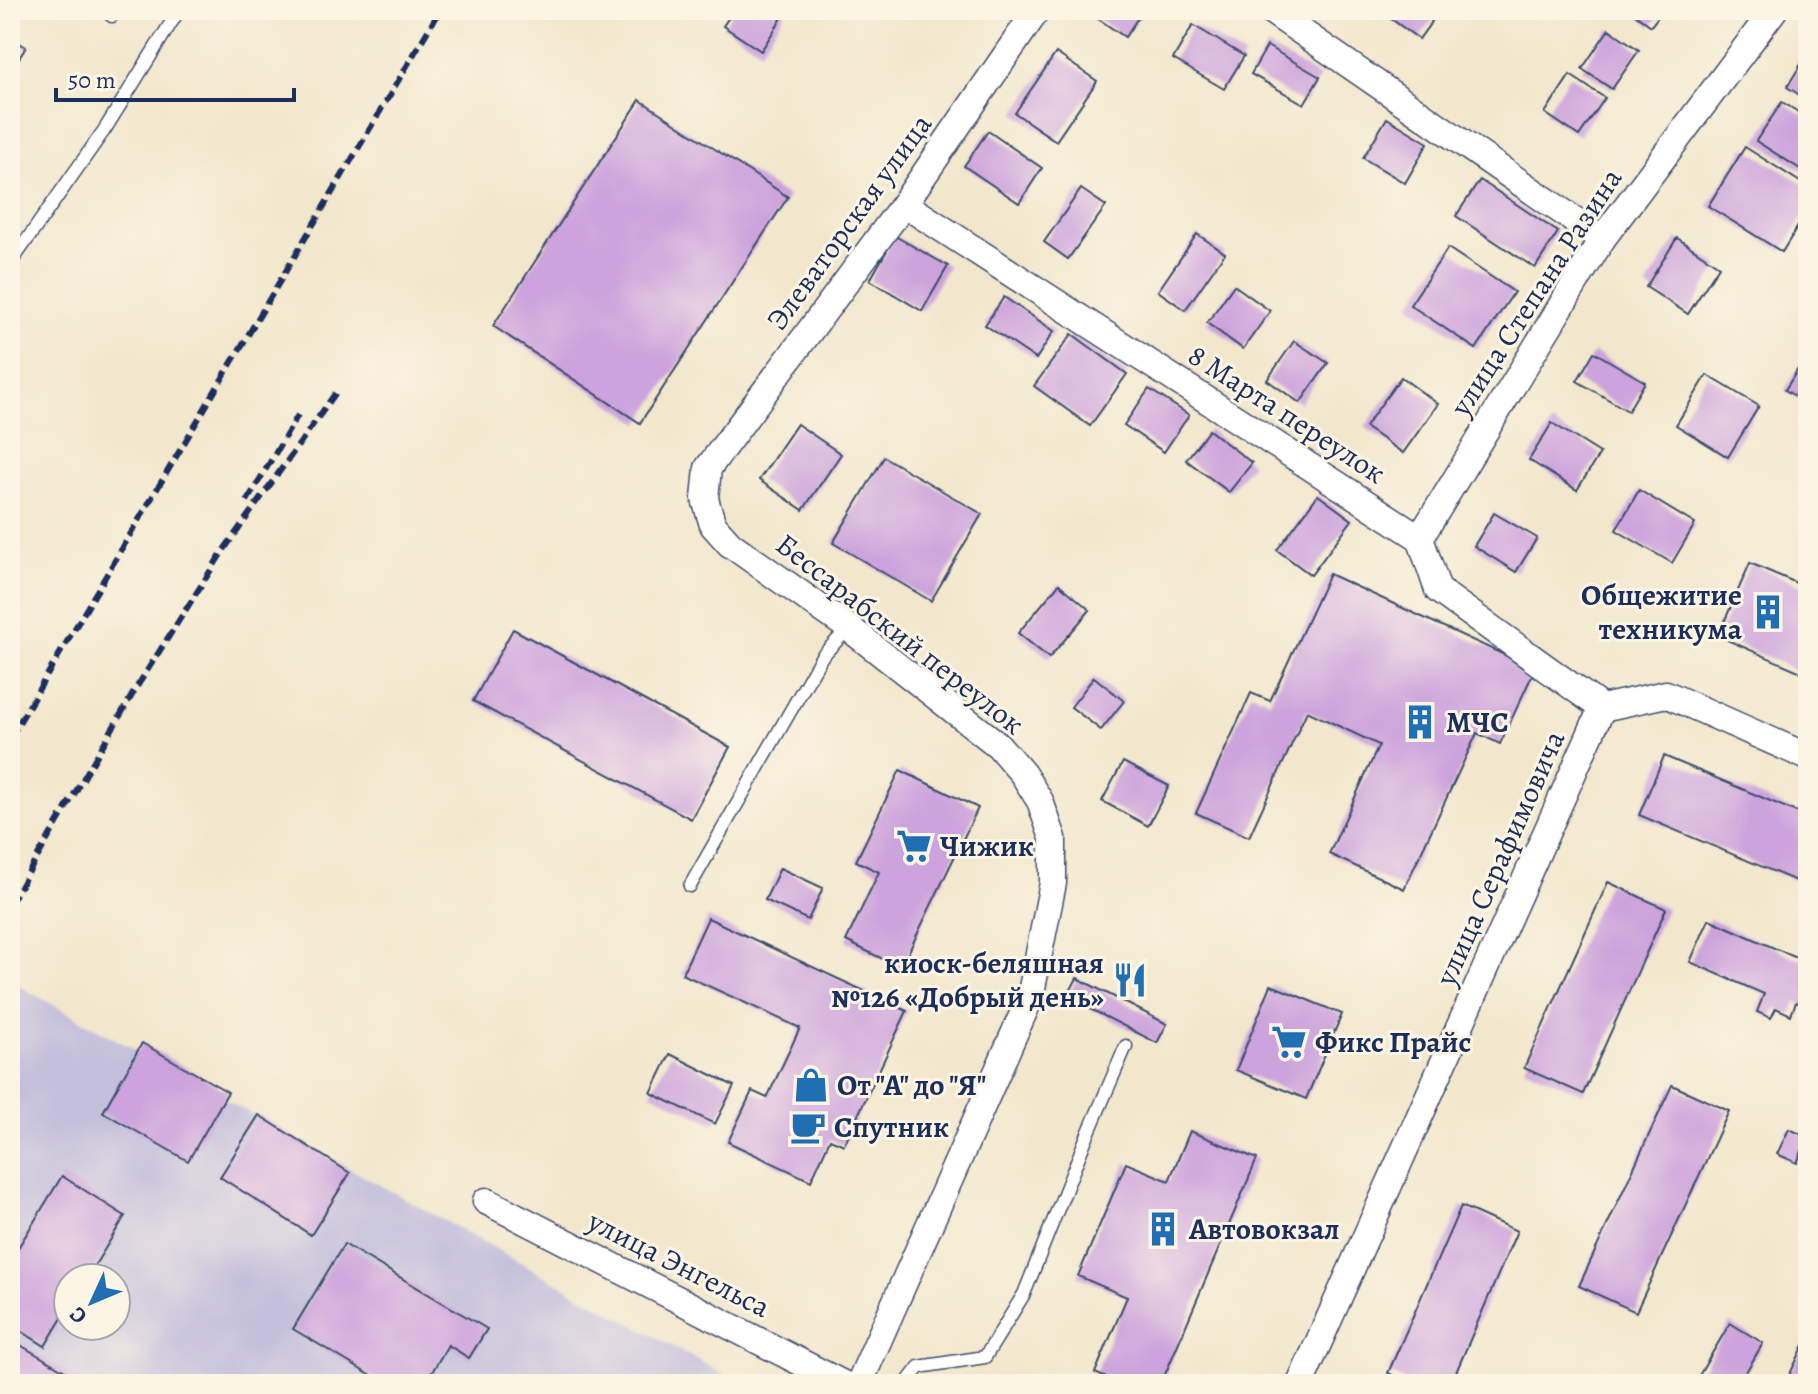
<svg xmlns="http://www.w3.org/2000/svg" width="1818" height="1394" font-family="Alegreya,serif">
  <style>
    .industrial { fill: #c4c0db; fill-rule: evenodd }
    .building { fill: #cca3dc }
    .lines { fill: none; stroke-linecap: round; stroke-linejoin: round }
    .lane-casing { stroke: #3b4b6e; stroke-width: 15 }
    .street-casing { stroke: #3b4b6e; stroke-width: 29 }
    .lane { stroke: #fff; stroke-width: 12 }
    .street { stroke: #fff; stroke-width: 26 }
    .rail { stroke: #1b2f5e; stroke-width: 6; stroke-dasharray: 12 6; stroke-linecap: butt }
    .labels { text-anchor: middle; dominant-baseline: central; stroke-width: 6; stroke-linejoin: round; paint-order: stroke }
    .street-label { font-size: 30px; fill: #1b2f5e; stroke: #fcf5e5 }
    .poi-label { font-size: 30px; font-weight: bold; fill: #1b2f5e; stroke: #fcf5e5; text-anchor: start }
  </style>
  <rect width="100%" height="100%" fill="#fcf5e5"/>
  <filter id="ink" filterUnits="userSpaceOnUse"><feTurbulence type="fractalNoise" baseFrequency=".0125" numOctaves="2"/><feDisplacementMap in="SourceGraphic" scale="16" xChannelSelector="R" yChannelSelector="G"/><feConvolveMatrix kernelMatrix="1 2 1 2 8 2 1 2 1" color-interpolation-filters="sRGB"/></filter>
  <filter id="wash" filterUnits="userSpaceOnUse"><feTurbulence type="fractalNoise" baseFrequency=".006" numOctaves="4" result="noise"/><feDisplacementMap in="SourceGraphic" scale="32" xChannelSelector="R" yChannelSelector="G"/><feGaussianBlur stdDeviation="1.8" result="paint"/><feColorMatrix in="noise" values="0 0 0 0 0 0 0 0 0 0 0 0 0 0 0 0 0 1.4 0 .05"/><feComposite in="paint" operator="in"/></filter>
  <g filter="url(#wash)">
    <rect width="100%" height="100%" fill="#f2e7cc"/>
    <path class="industrial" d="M10,981L741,1384H10ZM68,1278H116V1326H68Z"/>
    <g id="blocks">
      <g class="building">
        <path d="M734,10H787L761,51L723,26Z"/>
        <path d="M1085,10H1143L1125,37Z"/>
        <path d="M1379,10H1440L1419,39Z"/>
        <path d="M1630,10H1663L1651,26Z"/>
        <path d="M1193,25L1244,56L1224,89L1173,59Z"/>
        <path d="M1609,29L1639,50L1612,89L1582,69Z"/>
        <path d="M10,37L26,47L10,73Z"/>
        <path d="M1267,46L1320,77L1304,104L1251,74Z"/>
        <path d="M1056,53L1097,81L1056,141L1015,113Z"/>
        <path d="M1808,53V100L1787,87Z"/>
        <path d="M1570,75L1605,98L1579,136L1545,113Z"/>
        <path d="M640,100L788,197L640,423L493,326Z"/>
        <path d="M1782,102L1808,118V174L1756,141Z"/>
        <path d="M1387,118L1428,143L1405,183L1363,158Z"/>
        <path d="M988,131L1042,168L1019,203L964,166Z"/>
        <path d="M1745,147L1808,187V210L1782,252L1708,206Z"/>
        <path d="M1480,180L1558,232L1535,268L1456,216Z"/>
        <path d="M1081,189L1106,206L1068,259L1044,242Z"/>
        <path d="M1197,234L1225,253L1185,310L1158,291Z"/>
        <path d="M895,236L948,266L922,311L870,280Z"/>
        <path d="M1677,238L1719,266L1688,314L1646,287Z"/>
        <path d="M1448,248L1514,292L1476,349L1410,305Z"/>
        <path d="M1234,285L1270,311L1243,349L1207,323Z"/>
        <path d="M1004,297L1054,331L1036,359L985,325Z"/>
        <path d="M1072,334L1127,374L1090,426L1034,386Z"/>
        <path d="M1294,341L1328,363L1300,403L1267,380Z"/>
        <path d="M1594,352L1645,382L1628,411L1577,381Z"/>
        <path d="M1808,353V404L1785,390Z"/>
        <path d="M1707,375L1759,406L1728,457L1676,425Z"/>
        <path d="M1401,377L1438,404L1403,453L1365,427Z"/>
        <path d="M1149,389L1189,415L1164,452L1124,425Z"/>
        <path d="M1552,423L1600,453L1577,490L1529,460Z"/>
        <path d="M797,424L841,454L803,510L759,480Z"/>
        <path d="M1209,430L1252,463L1229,492L1186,460Z"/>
        <path d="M884,457L982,514L931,601L833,543Z"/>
        <path d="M1639,490L1695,524L1672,563L1616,530Z"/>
        <path d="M1318,495L1352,520L1311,575L1277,550Z"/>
        <path d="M1494,513L1537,538L1516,572L1474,546Z"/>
        <path d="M1750,563L1808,588V675L1718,636Z"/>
        <path d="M1329,574L1535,669L1500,744L1477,733L1404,889L1329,854L1379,745L1307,711L1249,837L1196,813L1251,693L1270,701Z"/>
        <path d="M1059,584L1090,610L1049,658L1018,633Z"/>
        <path d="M513,629L730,747L691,819L473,701Z"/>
        <path d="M1094,677L1124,701L1101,730L1071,707Z"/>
        <path d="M1664,756L1808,817V886L1639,815Z"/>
        <path d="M1123,762L1169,786L1148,826L1102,801Z"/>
        <path d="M900,770L978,808L901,968L846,941L879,872L856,861Z"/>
        <path d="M780,868L823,888L808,920L765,900Z"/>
        <path d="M1608,882L1666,909L1583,1094L1524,1068Z"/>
        <path d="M708,918L907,1011L844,1145L830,1139L811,1181L728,1142L752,1091L767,1098L800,1028L682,974Z"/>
        <path d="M1709,919L1808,963V1008L1796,1002L1791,1015L1776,1008L1771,1018L1757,1012L1764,994L1690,962Z"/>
        <path d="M1077,978L1167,1024L1157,1043L1067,997Z"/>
        <path d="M1271,985L1342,1014L1306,1099L1236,1070Z"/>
        <path d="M142,1043L228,1092L188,1161L103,1112Z"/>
        <path d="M670,1054L734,1086L715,1124L651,1093Z"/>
        <path d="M1672,1085L1729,1111L1636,1312L1579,1286Z"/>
        <path d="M259,1115L350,1173L311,1235L220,1177Z"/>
        <path d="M1789,1129L1808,1137L1797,1163L1777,1154Z"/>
        <path d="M1190,1131L1257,1159L1161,1384H1120L1095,1373L1127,1297L1078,1276L1126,1163L1169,1181Z"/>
        <path d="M62,1176L125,1216L87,1278H68V1308L45,1346L10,1324V1261Z"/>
        <path d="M1461,1206L1517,1231L1451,1384H1412L1388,1373Z"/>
        <path d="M344,1244L487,1329L469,1358L448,1345L425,1384H385L293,1329Z"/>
        <path d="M1730,1323L1763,1343L1739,1384H1694Z"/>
        <path d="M10,1339L87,1384H10Z"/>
        <path d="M1804,1345L1808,1347V1384H1785Z"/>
      </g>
    </g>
  </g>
  <g filter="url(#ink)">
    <use href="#blocks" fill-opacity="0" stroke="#3b4b6e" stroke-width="2"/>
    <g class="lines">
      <g class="lane-casing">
        <g id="lane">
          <path d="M104,10L112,16"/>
          <path d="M10,264L105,129L179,10"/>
          <path d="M690,886L822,656L849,628"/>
          <path d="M906,1384L919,1367L985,1357L1024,1294L1085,1141L1126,1046"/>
        </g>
      </g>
      <g class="street-casing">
        <g id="street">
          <path d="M1270,10L1602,239"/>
          <path d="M904,204L1420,538L1438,590L1602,708"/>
          <path d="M1420,538L1602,239L1774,10"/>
          <path d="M1602,708L1666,694L1808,757"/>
          <path d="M486,1201L843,1384"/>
          <path d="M859,1384L1030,998L1053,883V838L1040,801L1023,774L998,745L849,628L730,544L713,525L705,499L708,468L904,204L1037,10"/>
          <path d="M1300,1384L1602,708"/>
        </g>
      </g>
      <use href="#lane" class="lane"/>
      <use href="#street" class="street"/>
      <g class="rail">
        <path d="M247,501L298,415"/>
        <path d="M10,738L440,10"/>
        <path d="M10,904L138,685L223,551L337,391"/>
      </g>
    </g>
  </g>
  <defs>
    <g id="building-bare" transform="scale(2.76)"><path d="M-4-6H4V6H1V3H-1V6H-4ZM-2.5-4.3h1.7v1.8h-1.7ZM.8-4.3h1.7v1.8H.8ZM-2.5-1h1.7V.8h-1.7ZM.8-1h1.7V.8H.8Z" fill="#1f6fb2" stroke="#fcf5e5" stroke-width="2.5" paint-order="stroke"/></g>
    <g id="supermarket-bare" transform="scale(2.76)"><path d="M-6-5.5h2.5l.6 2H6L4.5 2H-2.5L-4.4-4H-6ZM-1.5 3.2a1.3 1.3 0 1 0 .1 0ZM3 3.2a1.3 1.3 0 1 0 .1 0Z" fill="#1f6fb2" stroke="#fcf5e5" stroke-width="2.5" paint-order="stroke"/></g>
    <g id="restaurant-bare" transform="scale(2.76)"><path d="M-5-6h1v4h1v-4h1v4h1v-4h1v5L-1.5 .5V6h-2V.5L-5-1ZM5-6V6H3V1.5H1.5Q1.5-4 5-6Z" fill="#1f6fb2" stroke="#fcf5e5" stroke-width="2.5" paint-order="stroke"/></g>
    <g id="shop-bare" transform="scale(2.76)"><path d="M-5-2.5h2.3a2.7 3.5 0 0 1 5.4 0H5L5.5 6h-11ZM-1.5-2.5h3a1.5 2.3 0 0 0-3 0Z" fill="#1f6fb2" stroke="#fcf5e5" stroke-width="2.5" paint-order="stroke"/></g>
    <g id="cafe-bare" transform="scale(2.76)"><path d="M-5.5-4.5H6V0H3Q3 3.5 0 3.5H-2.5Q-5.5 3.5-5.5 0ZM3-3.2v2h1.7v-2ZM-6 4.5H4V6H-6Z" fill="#1f6fb2" stroke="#fcf5e5" stroke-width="2.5" paint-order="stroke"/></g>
  </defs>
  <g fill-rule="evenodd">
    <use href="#building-bare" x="1768" y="612"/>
    <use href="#building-bare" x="1420" y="722"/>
    <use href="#supermarket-bare" x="914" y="846"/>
    <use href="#restaurant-bare" x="1130" y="980"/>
    <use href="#supermarket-bare" x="1289" y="1042"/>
    <use href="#shop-bare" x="811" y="1085"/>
    <use href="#cafe-bare" x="808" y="1127"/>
    <use href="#building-bare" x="1163" y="1229"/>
  </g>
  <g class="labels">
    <g class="street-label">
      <text transform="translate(849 222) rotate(-54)">Элеваторская улица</text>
      <text transform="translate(1536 292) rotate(-57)">улица Степана Разина</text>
      <text transform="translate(1287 414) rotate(33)">8 Марта переулок</text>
      <text transform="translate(900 634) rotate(38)">Бессарабский переулок</text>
      <text transform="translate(1500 858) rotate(-66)">улица Серафимовича</text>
      <text transform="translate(679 1264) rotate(27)">улица Энгельса</text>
    </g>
    <g class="poi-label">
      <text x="1742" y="595" text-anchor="end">Общежитие<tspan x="1742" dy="34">техникума</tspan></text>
      <text x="1446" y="722">МЧС</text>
      <text x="940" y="846">Чижик</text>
      <text x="1104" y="963" text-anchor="end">киоск-беляшная<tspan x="1104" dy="34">№126 «Добрый день»</tspan></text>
      <text x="1315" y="1042">Фикс Прайс</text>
      <text x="837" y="1085">От "А" до "Я"</text>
      <text x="834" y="1127">Спутник</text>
      <text x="1189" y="1229">Автовокзал</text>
    </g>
  </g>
  <rect width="1818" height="1394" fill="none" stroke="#fcf5e5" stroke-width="40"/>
  <g transform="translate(92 1302) rotate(226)"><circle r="38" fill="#fcf5e5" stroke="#a2a6af" stroke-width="2"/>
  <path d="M0-6L14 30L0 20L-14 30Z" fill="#1f6fb2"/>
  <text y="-12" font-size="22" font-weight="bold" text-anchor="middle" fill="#1b2f5e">С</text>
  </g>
  <path d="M56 88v12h238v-12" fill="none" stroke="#1b2f5e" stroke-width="4"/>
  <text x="68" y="88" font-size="24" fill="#1b2f5e" stroke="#fcf5e5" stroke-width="6" paint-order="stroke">50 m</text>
</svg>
